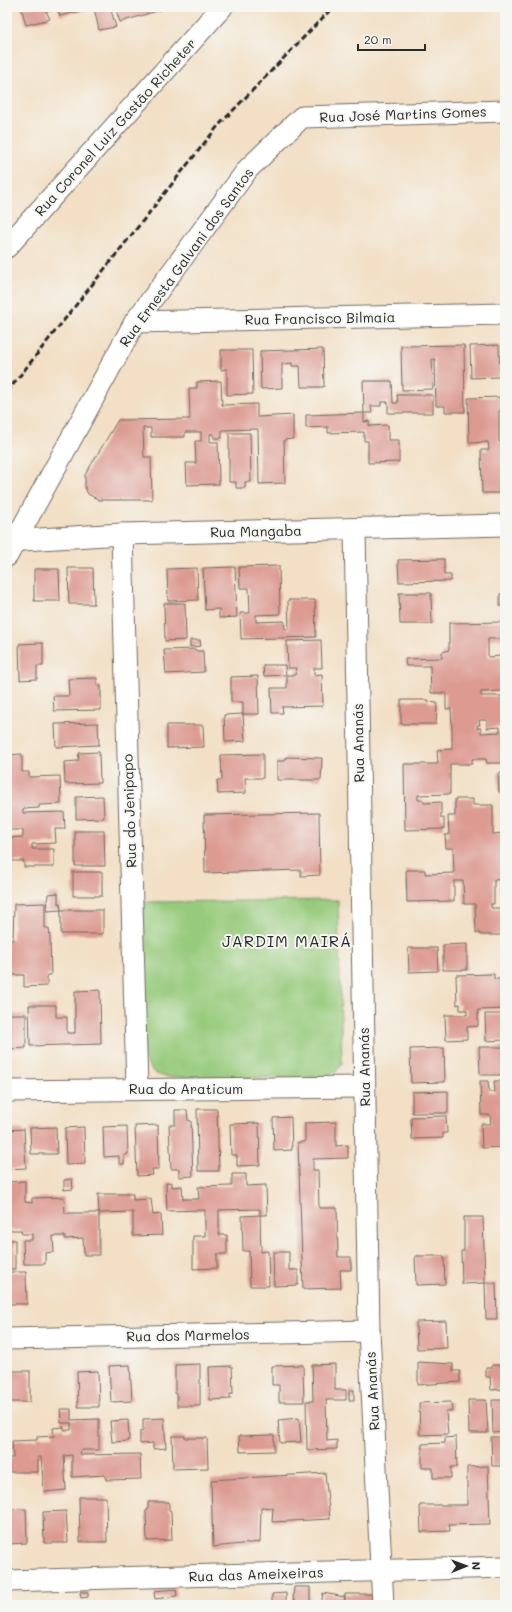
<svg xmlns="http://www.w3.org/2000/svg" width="512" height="1612" font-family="Mali,sans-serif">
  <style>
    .green { fill: #97ca7b; stroke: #617a53 }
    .building { fill: #dc9a91; fill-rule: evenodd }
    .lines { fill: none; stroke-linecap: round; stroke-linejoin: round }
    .minor-casing { stroke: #716a61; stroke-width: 23 }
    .minor { stroke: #fff; stroke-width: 21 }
    .rail { stroke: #2b2b2b; stroke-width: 3; stroke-dasharray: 6 3; stroke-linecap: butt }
    .labels { text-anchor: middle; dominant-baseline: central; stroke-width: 4; stroke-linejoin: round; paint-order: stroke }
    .street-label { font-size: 14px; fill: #2b2b2b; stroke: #f6f6f2 }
    .quarter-label { font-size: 16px; letter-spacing: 1px; fill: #2b2b2b; stroke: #f6f6f2 }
  </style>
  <rect width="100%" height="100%" fill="#f6f6f2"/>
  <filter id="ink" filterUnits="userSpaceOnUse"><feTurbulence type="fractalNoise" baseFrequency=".025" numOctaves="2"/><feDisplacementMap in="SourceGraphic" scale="8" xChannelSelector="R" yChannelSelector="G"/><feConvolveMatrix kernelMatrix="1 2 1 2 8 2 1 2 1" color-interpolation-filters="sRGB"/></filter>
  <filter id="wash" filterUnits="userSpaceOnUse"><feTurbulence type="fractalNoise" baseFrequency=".012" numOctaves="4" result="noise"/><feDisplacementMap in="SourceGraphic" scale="16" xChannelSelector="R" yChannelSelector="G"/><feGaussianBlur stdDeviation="0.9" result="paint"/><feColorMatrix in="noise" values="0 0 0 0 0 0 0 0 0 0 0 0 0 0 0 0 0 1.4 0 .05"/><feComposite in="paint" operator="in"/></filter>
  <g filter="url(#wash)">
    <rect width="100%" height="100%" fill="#f2dfc5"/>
    <path class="green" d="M338,900L342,1063L336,1072L323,1078L169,1077C154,1076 150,1070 144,1057L141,902Z"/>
    <g id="blocks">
      <g class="building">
        <path d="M21,7H56L46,11L50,19L26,25Z"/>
        <path d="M57,7H110L116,27L99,30L94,8L60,16Z"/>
        <path d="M115,7H163L164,9L120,22Z"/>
        <path d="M505,344V393H503L502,345Z"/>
        <path d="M464,345L465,412H445V406H436L435,359H432L433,389L402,390L401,346Z"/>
        <path d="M499,345L500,377L471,378L470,346Z"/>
        <path d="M323,349L324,387H301L300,366H292V363L282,364V388L261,389L260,351Z"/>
        <path d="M221,350H252L253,394L227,395V369L221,370Z"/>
        <path d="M221,381L222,405L257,404V417L293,415V439L284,440L285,483L259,484L258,429L222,430V438H214V434H210V442H218L219,484L187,485L186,463H196L195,441H201V432H185V437H151V428H143L144,457H151L152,500H99L88,494L85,488V475L118,420L190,419L189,388H197V382Z"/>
        <path d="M363,381H392L393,403H398L397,395H433V413H388V402H381V406H371L372,413H364Z"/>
        <path d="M503,397V411H499V442H505V493H482L481,450H489L488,442L469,443L468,398Z"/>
        <path d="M364,413V422L369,421V426L388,425V440H399V462L368,463V441H364V432L328,433V427L306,428V415Z"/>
        <path d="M229,433H250L251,482H245V488H236V482H229Z"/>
        <path d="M444,559V575H451V581L399,582L398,560Z"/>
        <path d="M279,566L280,614L256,615V622L284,621L285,629H289L288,600H315L316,637L241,639L240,613H250L249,588H240L239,567Z"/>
        <path d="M235,567L237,617L219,618V609L205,610L203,568Z"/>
        <path d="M68,568H93L94,604H69Z"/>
        <path d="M197,568L198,600L168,601L167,569Z"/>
        <path d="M34,569H59L60,601H34Z"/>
        <path d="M399,593H431L432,624H400Z"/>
        <rect x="500" y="594" width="5" height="12"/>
        <path d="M164,603H185L186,640L165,641Z"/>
        <path d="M503,622L505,639H488V657L501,656L503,691L481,692V696H503L505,763H487L486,759H472V764H450V794L418,795V800H423L424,803L441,802V818H444V829L405,830L404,764H438L437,750L452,749V728L451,709H446V693H431L430,666H406L405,659L442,658V652L449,650V623ZM479,720H487V728L500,727V732L481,733V728H477V725H480Z"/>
        <path d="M190,640H200L201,646L190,647Z"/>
        <path d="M321,640L322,668H314V675L322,674L323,706L282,707L283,713H272L271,688H287V675H295L296,668H288L287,641Z"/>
        <path d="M43,643V666H37V679L20,680L19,644Z"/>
        <path d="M195,649L197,651H203L204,672L166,674L164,650Z"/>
        <path d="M263,665H285L286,675L264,676Z"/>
        <path d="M258,676L259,714H243V702H231V677Z"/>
        <path d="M97,678V686H101V710L54,711L53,696H69L68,679Z"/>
        <path d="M401,700H429L428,702L437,703L436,724H401Z"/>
        <path d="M243,714L245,741L225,742L224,715Z"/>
        <path d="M98,723L99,745L56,747L55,724Z"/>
        <path d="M167,725H203L204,747L167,748Z"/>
        <path d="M99,752L100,783L65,784L64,762L78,761L79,753Z"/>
        <path d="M22,754V772H29V777L60,776L61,804L39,805V808L23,809V813L64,812L65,829H55L56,843L32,844V849H54V867H24V861H7V838L23,837V830H7V755Z"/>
        <path d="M263,754V778H245L246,793L218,794L217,780H222L221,755Z"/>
        <path d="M286,757L322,758L321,780H277V761H285Z"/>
        <path d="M498,773H505V792H499Z"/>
        <path d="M103,796L104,818L76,819V797Z"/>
        <path d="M455,799H473V805H493V834L505,833V879L494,880V904H491V908H505V935H480V933H476L475,904H464L463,881H454V901L407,902L406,870H425V874L454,873L453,848H446L445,835H449L448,816H455Z"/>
        <path d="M319,813L320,875L301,876V870L205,873L204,815Z"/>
        <path d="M75,831H104L105,866H75Z"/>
        <rect x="73" y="872" width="29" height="24"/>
        <path d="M500,887H505V904H501Z"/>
        <path d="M58,893V903H60L61,910H103V934H61V910L47,911L48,894Z"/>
        <path d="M45,903V928H49L50,939L51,975H47V986L24,987V975H7V940H13L14,904Z"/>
        <path d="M467,944V970H443V945Z"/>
        <path d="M408,948H437L438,971L409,972Z"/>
        <path d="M494,974V979H505V1009L478,1010V1026L467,1027V1039L446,1040L445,1015H467V1010H460V1004L457,1005L456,975Z"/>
        <path d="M100,990L101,1044L30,1046L29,1005H56V1017H67V1033H75V991Z"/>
        <path d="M7,1014H26V1048L7,1049Z"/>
        <path d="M485,1014H505V1040L486,1041Z"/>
        <path d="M479,1047H505V1075H480Z"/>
        <path d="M444,1048L445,1082L411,1083L410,1049Z"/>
        <path d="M480,1081H488L489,1092H495L494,1081H505V1147L482,1148L481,1124H491L490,1115H481Z"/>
        <path d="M448,1091V1113H412V1092Z"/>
        <path d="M197,1109H217L219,1171H198Z"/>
        <path d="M175,1110H187L188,1120L191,1121L193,1176L179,1177V1169H171L169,1125H175Z"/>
        <path d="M446,1116L447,1133H443V1138L412,1139L411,1117Z"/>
        <path d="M291,1117L292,1150L274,1151L273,1118Z"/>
        <path d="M336,1122V1146L348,1145V1158L313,1159V1170H318L319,1208H337L338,1257H351V1270H340L341,1288L303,1289L298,1142H305V1123Z"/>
        <path d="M259,1123L260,1165L237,1166V1155H231L230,1124Z"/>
        <path d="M158,1125L159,1169H152L153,1175L137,1176L135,1126Z"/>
        <path d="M127,1126L128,1154L124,1155V1164H119V1156L104,1157L103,1127Z"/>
        <path d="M56,1127L57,1154H31L30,1128Z"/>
        <path d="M84,1127L85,1164L66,1165L65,1128Z"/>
        <path d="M24,1129L26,1168L7,1169V1130Z"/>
        <path d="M232,1174H246V1186L266,1185L267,1215H260V1209L219,1210V1235H227V1254H217V1268L193,1269V1236H205V1210L167,1211L166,1183L172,1182V1187L182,1186L183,1199H199L198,1187L232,1186Z"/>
        <path d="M72,1179L73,1189L64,1190V1180Z"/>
        <path d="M25,1181V1202L32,1203V1198L64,1197L65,1213H99V1255H84L83,1238L65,1239V1236H53L54,1252L45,1253V1264H24L23,1240H32V1234H22L21,1230H7V1182Z"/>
        <path d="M98,1194H133V1200L151,1199L153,1215L161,1214L162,1235L133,1236V1212L99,1213Z"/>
        <path d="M260,1215L261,1252L268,1251L269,1286H250L249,1251H243L242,1216Z"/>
        <path d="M464,1217H483L485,1283L462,1284L461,1251H464Z"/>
        <rect x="7" y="1240" width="8" height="29"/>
        <path d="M273,1252H289V1270H298V1285L274,1286Z"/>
        <path d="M415,1256H444L445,1284L416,1285Z"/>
        <path d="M7,1272H26L27,1304H7Z"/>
        <path d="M485,1283H496L497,1319H486Z"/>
        <path d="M446,1321L447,1348L417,1349L416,1322Z"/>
        <path d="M418,1362L453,1364V1371H460V1382L418,1385Z"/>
        <path d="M200,1364V1406H177V1394L175,1393V1365Z"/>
        <path d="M335,1364V1390H346V1400H326L327,1441L337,1440V1449L307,1450L306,1401H313L312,1365Z"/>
        <path d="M130,1365L132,1401L111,1402L109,1366Z"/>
        <path d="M303,1365L304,1402H279V1385H272V1366Z"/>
        <path d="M492,1365H505V1389L491,1390L490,1377H486V1368H492Z"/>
        <path d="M232,1366L233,1394H230V1399L210,1400L209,1367Z"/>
        <rect x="8" y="1371" width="22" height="31"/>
        <path d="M98,1371L99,1407H78L77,1372Z"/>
        <rect x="349" y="1390" width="5" height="10"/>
        <path d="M468,1400H486L488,1433H469Z"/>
        <path d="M492,1400H505V1432L493,1433Z"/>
        <path d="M451,1402L452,1411H446L448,1434L420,1435L419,1403Z"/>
        <path d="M60,1409H71V1420L99,1419V1450H80L81,1455L140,1454L141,1479L106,1480L105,1475L72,1477V1455L64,1456L66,1490L44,1492L41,1457H38V1472H7V1458H13L12,1441L37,1440V1437L54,1436L53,1428L64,1427V1430H71V1423H61Z"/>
        <path d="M164,1418L166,1448L153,1449V1443L140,1444V1431L143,1430V1419Z"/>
        <path d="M299,1418L301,1442L280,1443L278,1420Z"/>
        <path d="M128,1420L129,1441L112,1442L110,1421Z"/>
        <path d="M274,1435V1451L240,1452L239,1436Z"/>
        <path d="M172,1436H185V1438H207L208,1468L173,1469Z"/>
        <path d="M456,1437L457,1467H451V1478H433V1468H422V1444L445,1443V1438Z"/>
        <path d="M491,1437H505V1466H492Z"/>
        <path d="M488,1466L490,1524L449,1525L450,1531L421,1532L420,1505H467V1467Z"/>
        <path d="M325,1473L330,1519L272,1522L273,1508L261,1507L260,1542L213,1547L211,1480Z"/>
        <path d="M79,1497H106L107,1542H80Z"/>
        <path d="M148,1502H169V1510L171,1511L172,1540L147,1541L146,1511L148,1510Z"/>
        <path d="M26,1509L27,1543L7,1544V1510Z"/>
        <path d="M66,1511L68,1543H44L43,1512Z"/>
        <path d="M294,1587H310V1605H296V1600H293Z"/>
        <path d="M176,1589L177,1596L155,1599L154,1591Z"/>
        <path d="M80,1592H88V1597L81,1598Z"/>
        <path d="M286,1593V1605H272V1594Z"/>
        <path d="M323,1593L345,1597L343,1605H321Z"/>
        <path d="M345,1594H374L375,1605H345Z"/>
        <path d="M177,1602V1605H160V1603Z"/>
      </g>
    </g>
  </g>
  <g filter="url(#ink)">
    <use href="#blocks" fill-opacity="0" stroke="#716a61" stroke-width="1"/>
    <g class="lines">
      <g class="minor-casing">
        <g id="minor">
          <path d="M7,247L222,7"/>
          <path d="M135,322L505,314"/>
          <path d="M355,529L369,1331L383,1605"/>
          <path d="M122,534L137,1088"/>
          <path d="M7,541L122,534L505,525"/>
          <path d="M7,556L135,322L248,169L302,117L505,111"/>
          <path d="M7,1091L364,1087"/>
          <path d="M7,1339L369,1331"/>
          <path d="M7,1581L505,1567"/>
        </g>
      </g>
      <use href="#minor" class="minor"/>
      <path class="rail" d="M7,392L218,126L333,7"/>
    </g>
  </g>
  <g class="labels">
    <g class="street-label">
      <text transform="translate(403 114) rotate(-2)">Rua José Martins Gomes</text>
      <text transform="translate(115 127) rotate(-48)">Rua Coronel Luiz Gastão Richeter</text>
      <text transform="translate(186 257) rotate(-54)">Rua Ernesta Galvani dos Santos</text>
      <text transform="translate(320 318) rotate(-1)">Rua Francisco Bilmaia</text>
      <text transform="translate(256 531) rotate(-1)">Rua Mangaba</text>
      <text transform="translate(358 743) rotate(-91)">Rua Ananás</text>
      <text transform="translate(129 811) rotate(-92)">Rua do Jenipapo</text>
      <text transform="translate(364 1067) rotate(-91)">Rua Ananás</text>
      <text x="186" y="1088">Rua do Araticum</text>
      <text transform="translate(188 1335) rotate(-1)">Rua dos Marmelos</text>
      <text transform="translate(372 1391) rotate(-93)">Rua Ananás</text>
      <text transform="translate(256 1574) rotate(-2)">Rua das Ameixeiras</text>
    </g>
    <g class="quarter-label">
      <text x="287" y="940">JARDIM MAIRÁ</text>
    </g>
  </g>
  <rect width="512" height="1612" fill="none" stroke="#f6f6f2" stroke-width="24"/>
  <g transform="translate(466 1566) rotate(89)" stroke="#f6f6f2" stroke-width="3" paint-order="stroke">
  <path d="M0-3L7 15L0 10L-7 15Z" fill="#2b2b2b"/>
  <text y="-6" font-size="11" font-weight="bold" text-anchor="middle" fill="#2b2b2b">N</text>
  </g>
  <path d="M358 44v6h67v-6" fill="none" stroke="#2b2b2b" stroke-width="2"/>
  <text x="364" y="44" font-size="12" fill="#2b2b2b" stroke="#f6f6f2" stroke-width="3" paint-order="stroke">20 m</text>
</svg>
